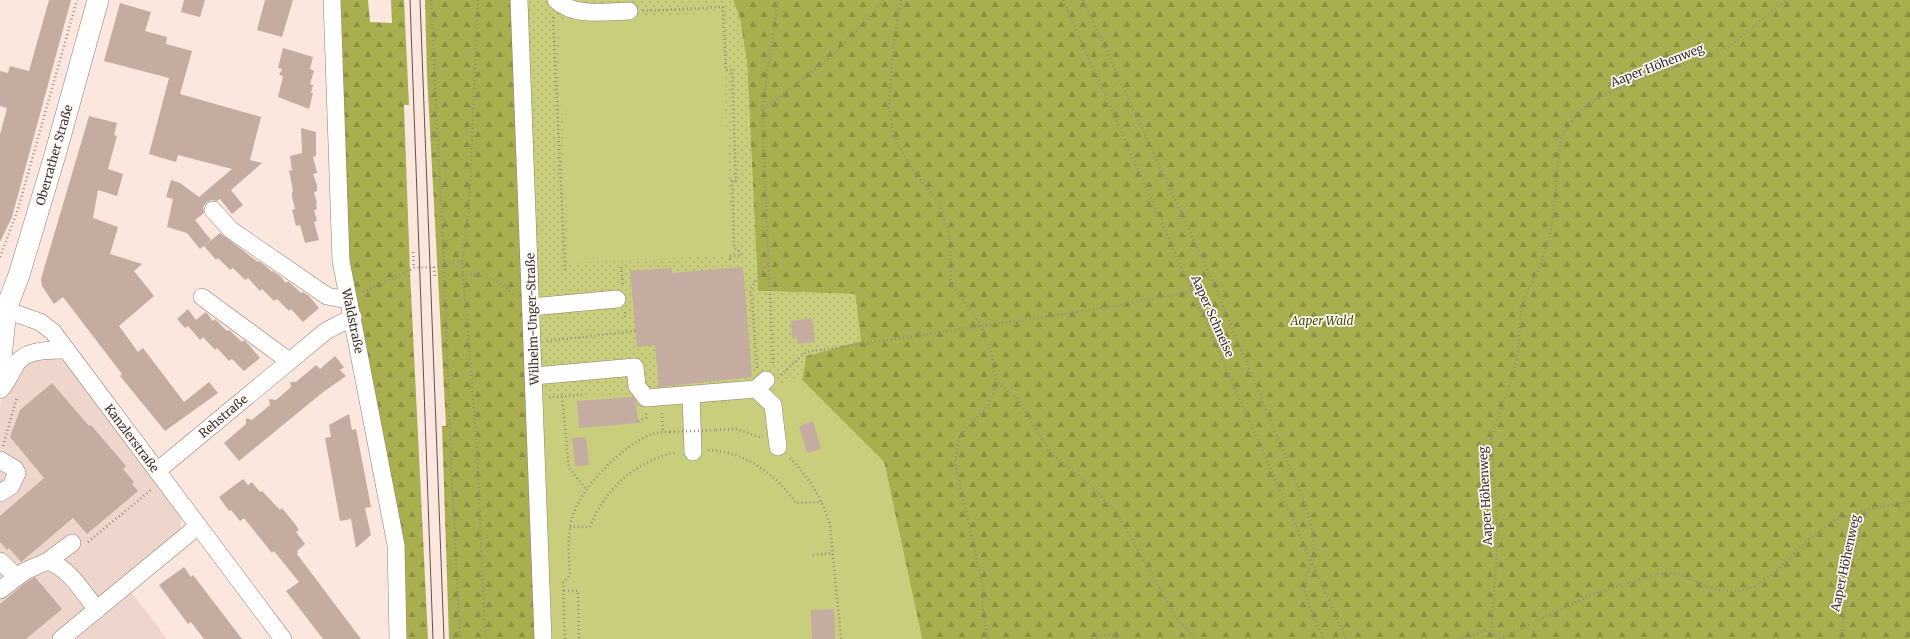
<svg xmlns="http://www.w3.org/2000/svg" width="1910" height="639" font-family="Merriweather,serif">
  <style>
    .commercial { fill: #eed6cc }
    .grass { fill: url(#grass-dots) }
    .forest { fill: url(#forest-firs) }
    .garden { fill: #c8ce7b }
    .building { fill: #c4aca1 }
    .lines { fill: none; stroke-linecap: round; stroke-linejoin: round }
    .minor-casing { stroke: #957e73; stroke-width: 18 }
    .major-casing { stroke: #957e73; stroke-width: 22 }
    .path { stroke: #998a84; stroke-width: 2.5; stroke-dasharray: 1 3; stroke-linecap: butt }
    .minor { stroke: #fff; stroke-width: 17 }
    .major { stroke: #fff; stroke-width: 21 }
    .tram { stroke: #60544f; stroke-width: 1 }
    .path-bridge { stroke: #998a84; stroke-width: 2.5; stroke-dasharray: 1 3; stroke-linecap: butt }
    .labels { text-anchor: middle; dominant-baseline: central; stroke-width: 3.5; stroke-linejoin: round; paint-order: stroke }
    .street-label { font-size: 12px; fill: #3c322e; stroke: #fef8f6 }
    .park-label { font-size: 12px; font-style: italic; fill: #4c4f02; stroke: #fef8f6 }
  </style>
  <defs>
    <pattern id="grass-dots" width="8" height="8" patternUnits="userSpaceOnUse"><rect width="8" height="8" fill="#c8ce7b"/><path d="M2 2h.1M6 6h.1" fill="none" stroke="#adb16b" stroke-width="1.8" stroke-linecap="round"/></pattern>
    <pattern id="forest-firs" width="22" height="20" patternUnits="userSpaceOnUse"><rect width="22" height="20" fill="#a9af4e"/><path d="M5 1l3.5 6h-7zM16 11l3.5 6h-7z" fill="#8b8f41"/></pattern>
  </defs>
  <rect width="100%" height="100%" fill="#fce7de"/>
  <path class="commercial" d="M58,353L181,515V534L129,589L167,639H0V406L9,375L30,355Z"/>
  <path class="grass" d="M525,0H733L740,19L747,63L758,291L855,294L861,341L806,356L802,380L884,462L922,639H546Z"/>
  <g class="forest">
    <path d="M335,0H368L370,22L392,23L391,0H404L409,105H404L410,272L428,639H401L399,555L350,295Z"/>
    <path d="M425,0H525L546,639H449L442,426H446L427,75Z"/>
    <path d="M733,0H1910V639H922L884,462L802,380L806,356L861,341L855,294L758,291L747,63L740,19Z"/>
  </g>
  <g class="garden">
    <path d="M721,13L732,255L569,263L558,21Z"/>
    <path d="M802,380L884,462L922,639H551L542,400L630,394L636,397L637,406L702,404L755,400L769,413L779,412L776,384Z"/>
  </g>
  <g class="building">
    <path d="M49,0H71L12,217L0,242V135L7,108L0,106V71L8,73L10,66L29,71Z"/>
    <path d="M184,0H205L200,17L181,12Z"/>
    <path d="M265,0H293L282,37L257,30Z"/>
    <path d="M120,3L151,12L145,31L167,37L166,44L192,51L180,94L261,117L250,160L262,163L231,190L243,205L232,214L220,199L217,201L211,200L206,203L203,207L204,213L195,220L211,240L200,249L187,233L167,227L173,199L166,197L171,180L180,183L199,197L232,169L178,155L176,162L149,154L169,78L104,61Z"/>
    <path d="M283,48L313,57L310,69L314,71L310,84L313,85L311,93H313L309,109L278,97L283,76L279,75L282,69L278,68Z"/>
    <path d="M89,116L117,123L114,135L117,136L108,169L123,174L117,196L98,190L93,218L118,227L110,254L142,264L134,271L154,296L119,326L138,352L143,348L184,402L209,382L218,393L165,431L120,376L122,374L63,297L54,304L42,286L41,279Z"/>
    <path d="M301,128L316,132V156L313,157L317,173L313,174L317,185V191L314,192L317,203H316L317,209L314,210L317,221L314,222L319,240L305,243L300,225L296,226L292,210L295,209L292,197V192L293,191L289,170L292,171L290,156L302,153Z"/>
    <path d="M220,233L258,262L259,261L267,267L272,272L273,271L280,276L286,283L288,281L301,293L303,292L309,296L319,308L303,322L291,309L289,311L277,299L274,301L262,289L260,291L248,278L245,280L233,268L230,270L218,258L216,260L204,246Z"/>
    <path d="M743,267L752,377L659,387L655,345L637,347L630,271L672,268V273Z"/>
    <path d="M188,309L196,320L192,323L206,312L213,321L215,319L227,331L229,330L242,342L244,340L249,345L260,358L244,371L232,359L229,361L217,348L215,350L203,337L200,340L188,326L185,328L177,319Z"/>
    <path d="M812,318L815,342L798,344L797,337L792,338L791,321Z"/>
    <path d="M335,356L344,367L340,370L346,376L322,393L239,461L224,443L246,424V418L252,420L270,405L269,399L276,400L291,387L290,382H296L316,365L320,369Z"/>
    <path d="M52,383L89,426L91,425L126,466L123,469L134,482L132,484L138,491L87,534L73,518L21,562L9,548L7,550L0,542V516L44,478L10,437L20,410Z"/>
    <path d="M633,397L636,402L638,423L579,428L577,401Z"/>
    <path d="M349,414L352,430L356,429L371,507L365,508L371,535L356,548L351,519L340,521L325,438L331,437L329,425Z"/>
    <path d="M813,421L821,449L807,453L799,426Z"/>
    <path d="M586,437L589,465L575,466L572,438Z"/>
    <path d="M243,479L248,485L252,482L260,492L262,491L280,510L282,508L295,524L299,530L296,532L305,544L297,551L298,552L297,554L361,639H323L286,591L299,582L274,551L272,553L244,518L240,521L231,510L229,511L219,497Z"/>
    <path d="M184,567L191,577L193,575L242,639H204L191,622L188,624L159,585Z"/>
    <path d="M35,577L62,609L26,639H0V604L24,584Z"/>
    <path d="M834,609L835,639H812L811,610Z"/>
  </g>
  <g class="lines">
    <g class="minor-casing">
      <g id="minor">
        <path d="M332,0L341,261L396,545L398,639"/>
        <path d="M519,0L543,639"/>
        <path d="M556,0C574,17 606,12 629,11"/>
        <path d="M213,210L231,230L327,296L347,300"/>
        <path d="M202,297L289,361"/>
        <path d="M531,307L617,299"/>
        <path d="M0,308L40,322L53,332L283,639"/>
        <path d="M534,376L635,367L637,386L646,398L756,389L766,380"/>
        <path d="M756,389L773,405L778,447"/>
        <path d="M0,390C8,382 10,374 15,366C24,349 49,350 66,350"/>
        <path d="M691,395L693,452"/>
        <path d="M0,460L15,469L17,473L11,486L0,493"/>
        <path d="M157,471L326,331L353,317"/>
        <path d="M0,561L17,577"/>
        <path d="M48,561C70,569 83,592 97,610"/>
        <path d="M0,590L25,571L48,561L72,543"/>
        <path d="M61,639L198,526"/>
      </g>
    </g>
    <g class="major-casing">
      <path id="major" d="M0,368L6,309L19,275L55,155L98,0"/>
    </g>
    <g class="path">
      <path d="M431,0L444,265L451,460L460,639"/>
      <path d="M478,0L469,207L462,261L477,448L485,639"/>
      <path d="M901,0L894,41L890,88L889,107L892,126L897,144L906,158L917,176L940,203L950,240L951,282L958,294L966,303L981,325L985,339L992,354L994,372L998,383L987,407L960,435L955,461L983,589L982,605L988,639"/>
      <path d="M1063,0L1346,639"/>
      <path d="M1083,0L1213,282L1306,506C1310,522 1315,538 1313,554C1311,566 1305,576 1305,587C1306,605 1317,623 1324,639"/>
      <path d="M643,11L723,7L726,70H732L736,181H732L734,247L740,252L741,256H730V261"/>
      <path d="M553,17L565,270"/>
      <path d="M762,110L778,0"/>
      <path d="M413,252L414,268"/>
      <path d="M0,257L18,209L77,0"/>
      <path d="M434,267L435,277"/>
      <path d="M621,267L623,285"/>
      <path d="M462,275C484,273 498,278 513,294"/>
      <path d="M363,292L414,268L434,267L462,261"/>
      <path d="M625,312V319"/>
      <path d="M547,341L636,331"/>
      <path d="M773,363L762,110C804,80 852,42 883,0"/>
      <path d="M757,368L751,289L768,262"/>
      <path d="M781,375L806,352L1116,306L1193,291"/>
      <path d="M998,383L1016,397L1051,454L1092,486L1120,518L1177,619L1196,639"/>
      <path d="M549,397L582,395"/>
      <path d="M562,397L569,468L586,489"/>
      <path d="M662,413L663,432"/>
      <path d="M638,421L646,418V412"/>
      <path d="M716,430L736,429L762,438"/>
      <path d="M3,446L17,397"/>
      <path d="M708,450C744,451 776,474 796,503L822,502"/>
      <path d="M790,458C809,478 823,499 830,525L841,639"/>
      <path d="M570,527H590C605,488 636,461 677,452"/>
      <path d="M88,542L152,489"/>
      <path d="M813,555L833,553"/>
      <path d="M564,591H578L579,639"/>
      <path d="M1494,635L1492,629L1493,606L1498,536L1491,437L1513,376L1518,352L1521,310L1527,292L1540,266L1550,235L1553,218L1560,141L1565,130L1578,113L1596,99L1633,81L1709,56L1730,46L1786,0"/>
      <path d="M565,639L563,583L570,575C569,556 567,536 572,518C580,488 624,444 652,434C658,432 664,432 670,432"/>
      <path d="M1093,639C1101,635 1110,632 1118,639"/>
      <path d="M1458,639L1485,631L1499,638L1504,637L1593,594L1657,574L1668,573L1681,575L1713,589L1733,592L1753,587L1773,574L1811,537L1837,519L1865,510L1910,501"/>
      <path d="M1841,639L1849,576L1865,510"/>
    </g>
    <use href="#minor" class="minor"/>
    <use href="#major" class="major"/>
    <g class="tram">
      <path d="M410,0L433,639"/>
      <path d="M420,0L444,639"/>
    </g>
    <path class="path-bridge" d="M670,432L716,430"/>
  </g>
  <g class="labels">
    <g class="street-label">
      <text transform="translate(1657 65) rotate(-21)">Aaper Höhenweg</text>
      <text transform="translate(54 155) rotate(-74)">Oberrather Straße</text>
      <text transform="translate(1213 316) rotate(66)">Aaper Schneise</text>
      <text transform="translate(532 319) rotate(-92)">Wilhelm-Unger-Straße</text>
      <text transform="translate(353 321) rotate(78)">Waldstraße</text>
      <text transform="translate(223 416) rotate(-40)">Rehstraße</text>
      <text transform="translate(132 438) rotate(53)">Kanzlerstraße</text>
      <text transform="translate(1485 496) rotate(-93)">Aaper Höhenweg</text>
      <text transform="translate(1845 563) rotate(-78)">Aaper Höhenweg</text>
    </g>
    <g class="park-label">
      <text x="1322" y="320">Aaper Wald</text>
    </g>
  </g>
</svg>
